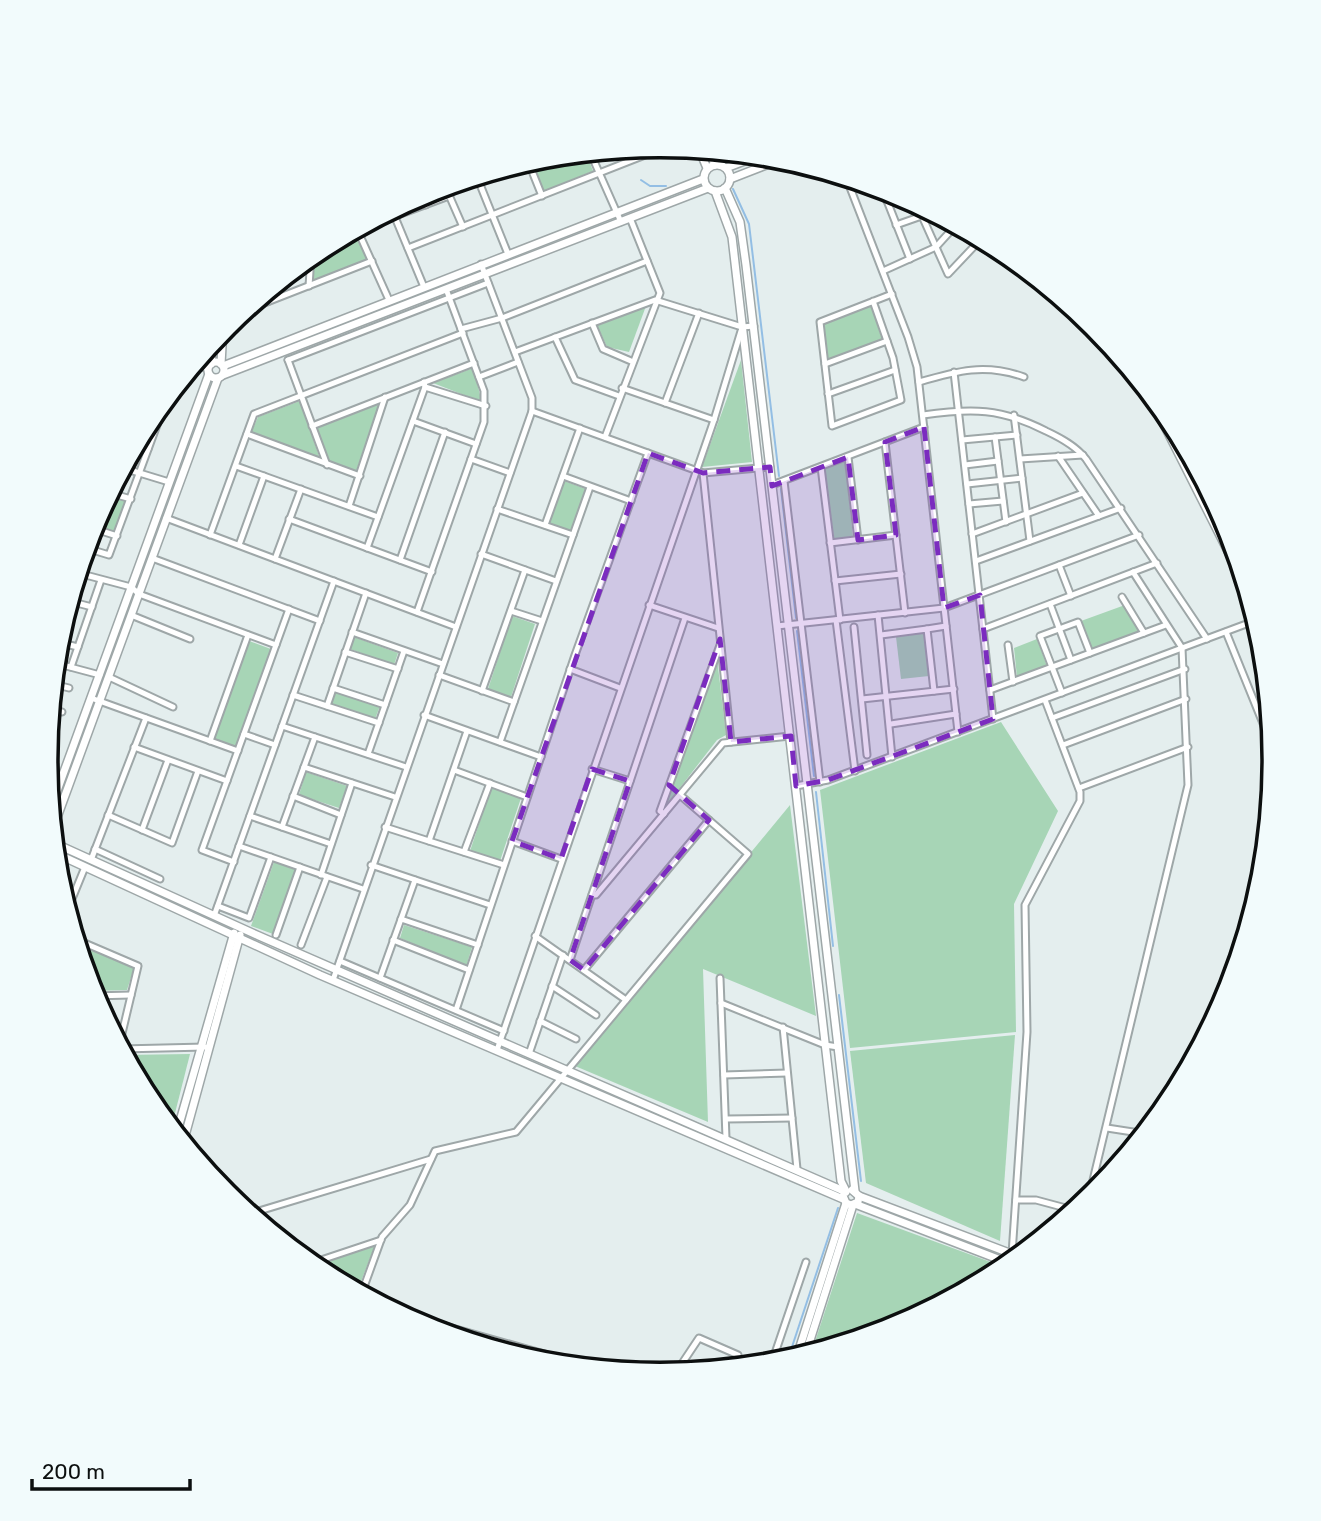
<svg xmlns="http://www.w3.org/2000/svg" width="1321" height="1521" font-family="Rubik,sans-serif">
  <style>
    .green { fill: #a7d5b6 }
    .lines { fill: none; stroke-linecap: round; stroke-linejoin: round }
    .stream { stroke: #93bee4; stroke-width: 2 }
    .minor-casing { stroke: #9ea7a8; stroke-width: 9 }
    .tertiary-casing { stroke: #9ea7a8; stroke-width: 10 }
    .minor { stroke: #fff; stroke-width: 5 }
    .tertiary { stroke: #fff; stroke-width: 7 }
    .marked { fill: #7b2cbf; fill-opacity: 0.2; stroke: #7b2cbf; stroke-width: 5; stroke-dasharray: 14 9; stroke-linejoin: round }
    .rim { fill: none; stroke: #0c0f0f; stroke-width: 3.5 }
  </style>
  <rect width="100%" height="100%" fill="#e4eeee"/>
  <g class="green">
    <path d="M586,153L593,171L544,191L531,160Z"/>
    <path d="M354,230L367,260L313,280L315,253Z"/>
    <path d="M646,306L629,352L607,347L597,325Z"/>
    <path d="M871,306L882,339L828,360L824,324Z"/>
    <path d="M741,360L752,462L702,467Z"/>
    <path d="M473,368L482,402L433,383Z"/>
    <path d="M300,401L320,459L251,433L258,417Z"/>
    <path d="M379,404L356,472L330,462L317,428Z"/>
    <path d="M845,461L853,537L834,539L825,469Z"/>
    <path d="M564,481L586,489L571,532L548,524Z"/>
    <path d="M108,496L127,500L115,532L92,525Z"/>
    <path d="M1125,605L1141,631L1091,650L1081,621Z"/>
    <path d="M512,616L535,624L511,697L488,689Z"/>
    <path d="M924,633L929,676L901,679L896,637Z"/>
    <path d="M354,637L398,653L394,665L350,649Z"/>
    <path d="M1037,639L1047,666L1017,677L1014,648Z"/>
    <path d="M249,641L271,649L236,747L213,739Z"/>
    <path d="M717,658L726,735L717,740L665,807Z"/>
    <path d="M335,691L380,706L375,719L330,704Z"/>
    <path d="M1001,722L1058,811L1014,904L1016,1032L850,1048L820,790Z"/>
    <path d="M306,772L347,786L339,808L299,795Z"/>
    <path d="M491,788L521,798L500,861L470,851Z"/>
    <path d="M790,805L816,1016L703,969L708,1122L575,1066Z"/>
    <path d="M274,862L296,870L273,934L251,926Z"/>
    <path d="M404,925L472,947L466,967L400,938Z"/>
    <path d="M86,946L134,968L127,990L91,991L81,959Z"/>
    <path d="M1015,1035L1000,1241L866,1183L850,1051Z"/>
    <path d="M190,1054L171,1129L149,1102L124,1055Z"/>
    <path d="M857,1213L1007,1268L895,1329L811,1354Z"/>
    <path d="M375,1245L357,1292L312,1266Z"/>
  </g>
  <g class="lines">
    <g class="stream">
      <path d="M624,149L628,157"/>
      <path d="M641,180L650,186H666"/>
      <path d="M733,189L749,224L779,476"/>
      <path d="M781,489L796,618"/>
      <path d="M797,631L814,776"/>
      <path d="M816,792L833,946"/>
      <path d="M839,995L861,1181"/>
      <path d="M787,1362L838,1208"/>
    </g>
    <g class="minor-casing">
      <g id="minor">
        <path d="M718,151L723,166"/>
        <path d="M590,152L621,222"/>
        <path d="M528,161L542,196"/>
        <path d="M477,177L508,254"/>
        <path d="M846,177L908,337L917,367L958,732"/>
        <path d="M445,186L463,227"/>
        <path d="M882,188L910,259"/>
        <path d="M421,194L426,205"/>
        <path d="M887,201L901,195"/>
        <path d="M392,210L424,287"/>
        <path d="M395,216L449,196"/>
        <path d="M922,216L948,274L982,238"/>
        <path d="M896,225L933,212"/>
        <path d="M357,229L389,300"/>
        <path d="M408,248L668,146"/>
        <path d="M883,271L936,247L956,225"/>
        <path d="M309,286L311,256"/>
        <path d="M269,301L270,289"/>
        <path d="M873,301L893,358L901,400L832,426L820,322L892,294"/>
        <path d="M244,311L372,261"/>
        <path d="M592,323L603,349L631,361"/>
        <path d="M461,329L502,318L647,261"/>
        <path d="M555,337L575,380L619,396"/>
        <path d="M515,352L655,300L742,327L754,326"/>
        <path d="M288,360L488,283"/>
        <path d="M288,360L327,465"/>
        <path d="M194,364L208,369"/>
        <path d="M825,364L887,341"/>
        <path d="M954,372L993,719"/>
        <path d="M479,377L518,362"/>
        <path d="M919,382C957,371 985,363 1024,377"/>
        <path d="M425,387L486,406"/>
        <path d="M622,388L714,420"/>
        <path d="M828,394L895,370"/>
        <path d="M665,403L699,313"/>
        <path d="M532,411L703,473L770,467"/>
        <path d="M923,415C972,408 1001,408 1046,431C1061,438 1076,446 1086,459L1207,639"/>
        <path d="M1014,415L1030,541"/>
        <path d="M413,421L476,444"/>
        <path d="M312,426L474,363"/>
        <path d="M247,434L360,476"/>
        <path d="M605,437L660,293L630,218"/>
        <path d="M995,437L1006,522"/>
        <path d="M962,440L1017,435"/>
        <path d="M885,442L905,613"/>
        <path d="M135,445L148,449"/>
        <path d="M1177,450L1186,445"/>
        <path d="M1058,456L1099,516"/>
        <path d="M848,457L858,540"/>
        <path d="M471,459L510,473"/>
        <path d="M1020,459L1083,455"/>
        <path d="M965,465L998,461"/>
        <path d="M236,466L378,517"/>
        <path d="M821,467L840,620"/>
        <path d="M123,468L169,482"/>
        <path d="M703,473L731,742"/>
        <path d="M563,476L631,501"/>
        <path d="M784,481L820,782"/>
        <path d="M967,484L1022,478"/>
        <path d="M772,485L924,427"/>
        <path d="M110,493L131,499"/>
        <path d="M969,504L1003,501"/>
        <path d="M349,506L385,397"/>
        <path d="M497,509L573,535"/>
        <path d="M166,518L456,627"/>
        <path d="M289,519L432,572"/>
        <path d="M545,525L580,428"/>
        <path d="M92,528L117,536"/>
        <path d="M972,534L1083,493"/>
        <path d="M210,535L254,414L463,333"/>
        <path d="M830,543L896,535"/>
        <path d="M239,545L264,476"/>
        <path d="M86,548L109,555L167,398"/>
        <path d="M367,548L425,387L424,382"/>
        <path d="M481,554L556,581"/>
        <path d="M152,558L320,621"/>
        <path d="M275,559L301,489"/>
        <path d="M400,560L445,432"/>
        <path d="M976,561L1121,508"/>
        <path d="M1059,565L1071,596"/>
        <path d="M78,573L131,587L139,594L276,645"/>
        <path d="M835,581L901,574"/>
        <path d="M1122,597L1144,633"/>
        <path d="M69,601L92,607"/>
        <path d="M1050,604L1071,660"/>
        <path d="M649,605L718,628"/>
        <path d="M511,611L542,621"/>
        <path d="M417,612L484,422V391L446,289"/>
        <path d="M131,615L190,639"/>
        <path d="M878,615L892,757"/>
        <path d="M836,620L855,771"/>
        <path d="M777,626L944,608L1139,535"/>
        <path d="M854,627L867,755"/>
        <path d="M927,629L946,626"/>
        <path d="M983,629L1157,563"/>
        <path d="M352,632L443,664"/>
        <path d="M1226,632L1275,753"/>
        <path d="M881,635L927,629L934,691"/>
        <path d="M57,642L78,647"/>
        <path d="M1008,645L1013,682"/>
        <path d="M345,652L398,669"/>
        <path d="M55,663L100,675"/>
        <path d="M71,667L101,580"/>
        <path d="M570,669L620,688"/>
        <path d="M439,675L514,702"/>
        <path d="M109,677L173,707"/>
        <path d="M53,684L69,688"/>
        <path d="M333,688L385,705"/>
        <path d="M990,690L1166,625"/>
        <path d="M482,691L525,570"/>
        <path d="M1062,693L1040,636L1078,622L1090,653"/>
        <path d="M293,695L379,723"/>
        <path d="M91,698L238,751"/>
        <path d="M862,699L954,689"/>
        <path d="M327,706L366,593"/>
        <path d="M51,710L62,712"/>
        <path d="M424,715L541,757"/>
        <path d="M1052,718L1185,669"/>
        <path d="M891,724L956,714"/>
        <path d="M282,726L406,767"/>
        <path d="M48,731L55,732"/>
        <path d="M244,734L275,745"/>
        <path d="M210,741L248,635"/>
        <path d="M500,742L590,487"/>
        <path d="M1063,745L1186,699"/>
        <path d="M134,747L227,781"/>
        <path d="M46,752L48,753"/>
        <path d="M368,754L404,651"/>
        <path d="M304,767L395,797"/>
        <path d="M592,769L630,781"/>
        <path d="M454,770L527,797"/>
        <path d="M796,786L828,780L1257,620"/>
        <path d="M1079,788L1188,747"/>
        <path d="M293,796L341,815"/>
        <path d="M664,814L660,811L720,645"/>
        <path d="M108,815L172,843L198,771"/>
        <path d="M250,816L331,844"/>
        <path d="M282,827L315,737"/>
        <path d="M385,827L504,865"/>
        <path d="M142,830L168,760"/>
        <path d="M429,841L467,731"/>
        <path d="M512,841L561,859"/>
        <path d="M239,846L363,889"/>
        <path d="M95,849L160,879"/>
        <path d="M464,852L490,783"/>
        <path d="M91,860L146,718"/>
        <path d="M234,862L202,850L289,609"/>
        <path d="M371,865L490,905"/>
        <path d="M321,875L352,783"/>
        <path d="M592,895H596L723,743L790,736"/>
        <path d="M218,906L249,918L271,857"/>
        <path d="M67,911L85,867"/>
        <path d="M214,916L334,581"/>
        <path d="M401,919L478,945"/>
        <path d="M276,935L300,867"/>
        <path d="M535,936L626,1000"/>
        <path d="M75,939L138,966L119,1046"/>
        <path d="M393,940L469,970"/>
        <path d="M301,945L327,877"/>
        <path d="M79,953L83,943"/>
        <path d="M570,960L685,618"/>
        <path d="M340,961L504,1031"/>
        <path d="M584,970L709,820"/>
        <path d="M380,978L415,880"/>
        <path d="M720,978L726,1138"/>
        <path d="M333,980L532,411V398L481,264"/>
        <path d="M552,986L596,1015"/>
        <path d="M92,996L131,995"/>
        <path d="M721,1003L825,1045L838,1047"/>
        <path d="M456,1010L575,655L648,453"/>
        <path d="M540,1021L576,1039"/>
        <path d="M783,1027L797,1169"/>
        <path d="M121,1049L205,1047"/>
        <path d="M497,1050L714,420L741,331"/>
        <path d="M529,1054L563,955"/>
        <path d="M724,1075L787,1073"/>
        <path d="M726,1119L792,1118"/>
        <path d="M1107,1128L1146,1134"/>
        <path d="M1016,1200H1036L1077,1211"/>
        <path d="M1088,1201L1188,785L1182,648L1133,572"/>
        <path d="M249,1214L431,1159"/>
        <path d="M1012,1254L1027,1032L1025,905L1080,801V792L1045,700"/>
        <path d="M309,1264L381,1240"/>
        <path d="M361,1295L382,1237L410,1205L435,1151L516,1132L748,854L680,795"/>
        <path d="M413,1322H431L601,1370"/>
        <path d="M771,1365L806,1262"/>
        <path d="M675,1374L699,1338L738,1355"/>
      </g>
    </g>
    <g class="tertiary-casing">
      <g id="tertiary">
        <path d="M699,149L707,168"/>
        <path d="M709,150L715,165"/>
        <circle cx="717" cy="178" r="13"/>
        <path d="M726,168L760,155"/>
        <path d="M730,179L784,158"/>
        <path d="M725,188L740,222L746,265L855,1191"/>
        <path d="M715,191L732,237L841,1181L846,1191"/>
        <circle cx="216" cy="370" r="8"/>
        <path d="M211,364L213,341"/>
        <path d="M221,364L223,328"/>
        <path d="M223,366L703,179"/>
        <path d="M223,375L708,188"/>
        <path d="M1144,385L1239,573L1242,587L1255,613"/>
        <path d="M50,810L209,374"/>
        <path d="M52,831L218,378"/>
        <path d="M54,843L259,936L846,1192"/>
        <path d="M55,853L320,975L843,1199"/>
        <path d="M176,1135L234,933"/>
        <path d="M183,1143L240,935"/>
        <path d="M852,1190L859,1196L1020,1257"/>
        <path d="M843,1196L846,1203L851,1205L858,1202L859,1196"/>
        <path d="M855,1204L1011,1264"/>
        <path d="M805,1356L853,1205"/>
        <path d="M796,1359L846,1203"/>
      </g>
    </g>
    <use href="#minor" class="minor"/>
    <use href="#tertiary" class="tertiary"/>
  </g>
  <path class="marked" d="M924,427L944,608L980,595L993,719L828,780L796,786L791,736L731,742L720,639L669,785L709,820L584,970L570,960L630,781L592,769L561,859L512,841L648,453L703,473L770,467L772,486L848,457L858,540L896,535L885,442Z"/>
  <path d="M0 0H1321V1521H0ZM58 760a602 602 0 1 1 1204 0a602 602 0 1 1-1204 0Z" fill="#f2fbfc" fill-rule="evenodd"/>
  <path class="rim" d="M58 760a602 602 0 1 1 1204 0a602 602 0 1 1-1204 0Z"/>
  <path d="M32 1479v10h158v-10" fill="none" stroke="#0c0f0f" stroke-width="3.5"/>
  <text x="42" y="1479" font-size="21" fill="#0c0f0f" stroke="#f2fbfc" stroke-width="5" paint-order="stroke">200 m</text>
</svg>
